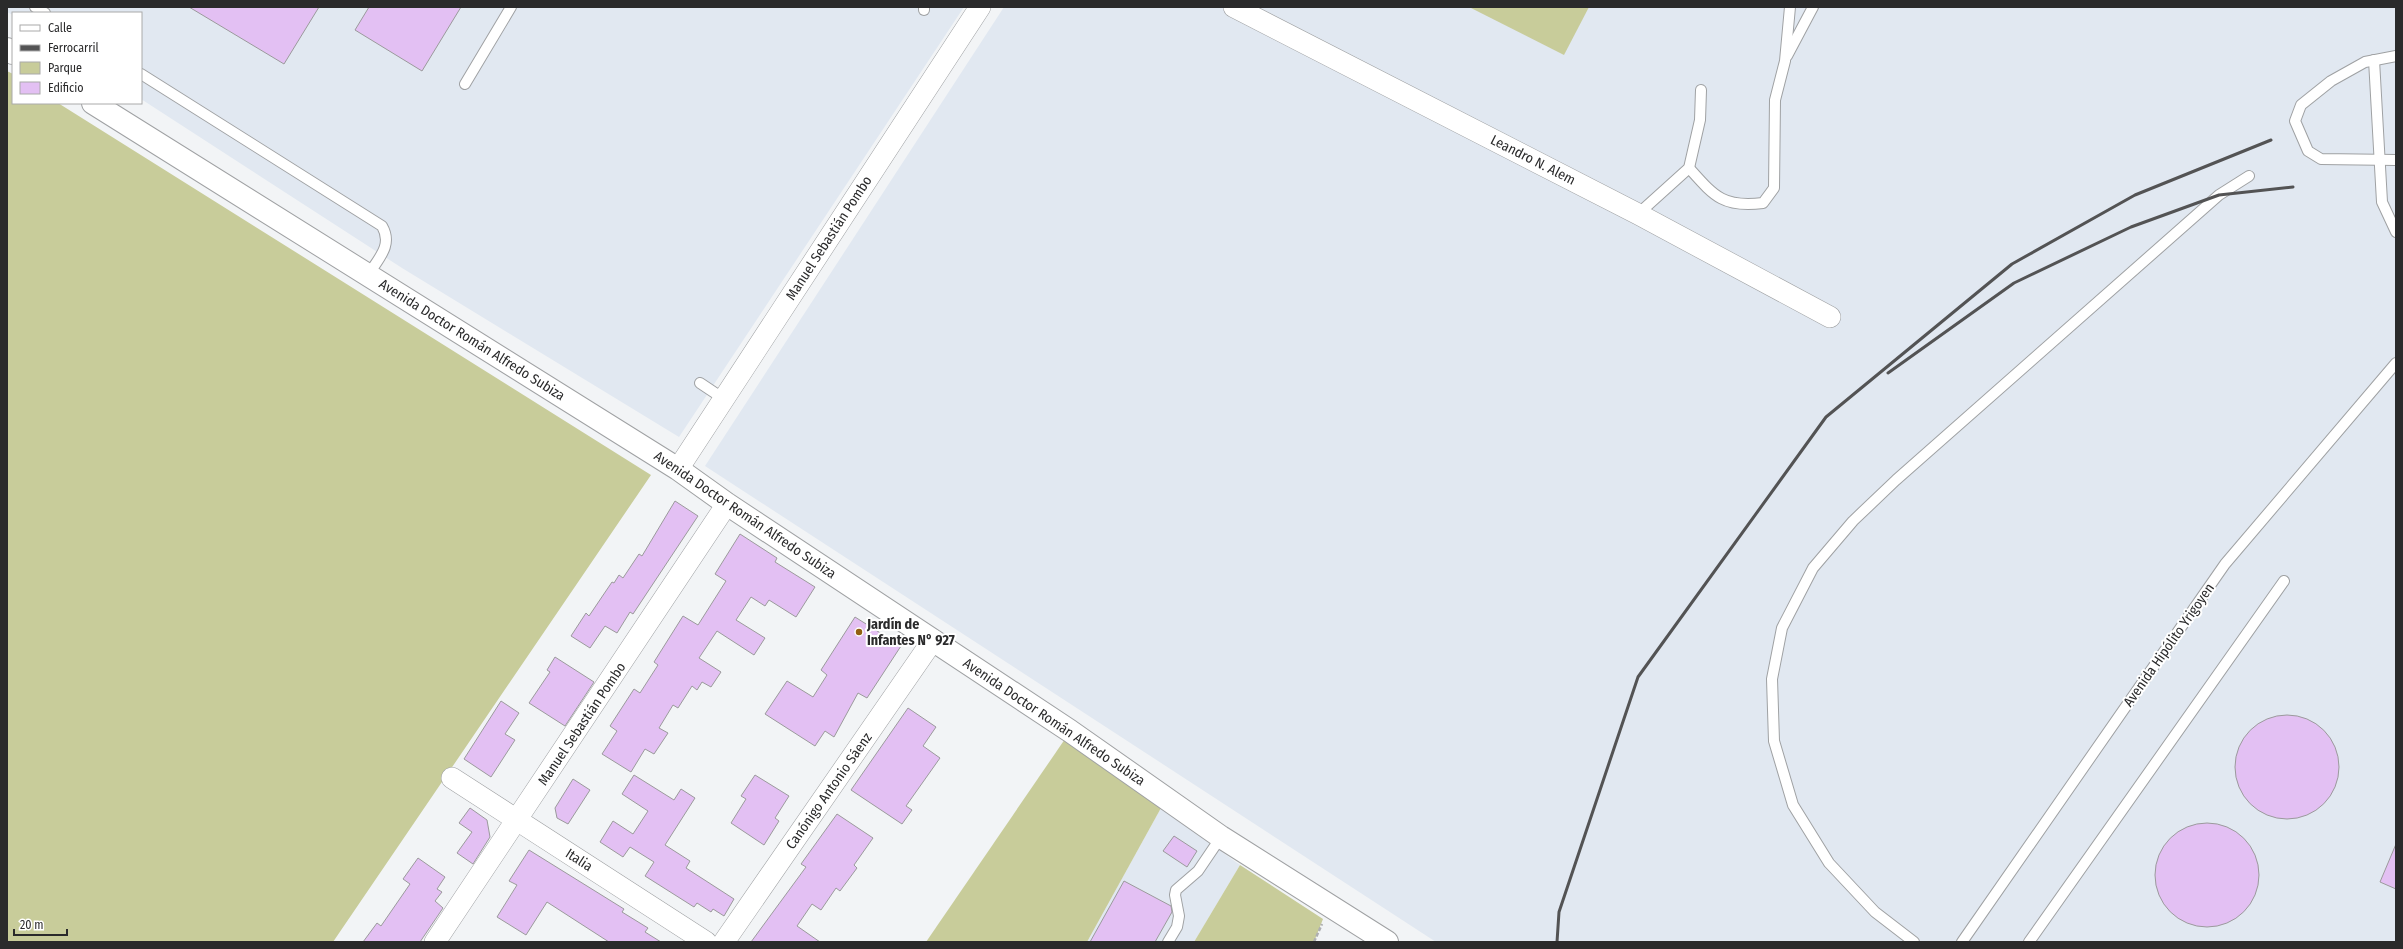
<svg xmlns="http://www.w3.org/2000/svg" width="2403" height="949" font-family="'Fira Sans Condensed',sans-serif">
  <style>
    .built { fill: #e1e8f1 }
    .green { fill: #c8cc9a }
    .building { fill: #e3c0f3; stroke: #9b9a9c }
    .lines { fill: none; stroke-linecap: round; stroke-linejoin: round }
    .service-casing { stroke: #9fa1a3; stroke-width: 12 }
    .minor-casing { stroke: #9fa1a3; stroke-width: 22 }
    .secondary-casing { stroke: #9fa1a3; stroke-width: 24 }
    .path { stroke: #aeafb1; stroke-width: 2.5; stroke-dasharray: 4 2; stroke-linecap: butt }
    .service { stroke: #fff; stroke-width: 10 }
    .minor { stroke: #fff; stroke-width: 21 }
    .secondary { stroke: #fff; stroke-width: 22 }
    .rail { stroke: #535354; stroke-width: 3 }
    .poi-dot { fill: #925f11; stroke: #fff; stroke-width: 1.5 }
    .labels { text-anchor: middle; dominant-baseline: central; stroke-width: 4; stroke-linejoin: round; paint-order: stroke }
    .street-label { font-size: 14px; fill: #2a2a2b; stroke: #fff }
    .poi-label { font-size: 14px; font-weight: bold; fill: #2a2a2b; stroke: #fff; text-anchor: start }
  </style>
  <rect width="100%" height="100%" fill="#f2f4f6"/>
  <g class="built">
    <path d="M7,7H964L679,437L402,268L141,99V13H13V15L7,12Z"/>
    <path d="M1004,7H2396V942H1436L705,466Z"/>
    <path d="M1161,808L1240,865L1194,942H1087Z"/>
  </g>
  <g class="green">
    <path d="M1469,7H1589L1564,55Z"/>
    <path d="M7,71L13,74V103H58L651,475L333,942H7Z"/>
    <path d="M1065,739L1161,808L1087,942H926Z"/>
    <path d="M1240,865L1323,919L1314,942H1194Z"/>
  </g>
  <g class="building">
    <path d="M189,7H319L284,64Z"/>
    <path d="M369,7H461L422,71L355,30Z"/>
    <path d="M675,501L698,516L633,614L630,612L617,633L605,626L590,648L571,636L586,613L589,616L612,582L614,583L619,575L623,578L639,554L642,556Z"/>
    <path d="M740,534L777,558L775,562L815,587L796,617L769,600L765,606L751,597L736,620L765,638L754,655L717,631L699,658L721,672L711,687L702,682L697,690L692,686L678,708L673,705L659,728L668,733L654,754L645,749L631,772L602,754L617,731L610,726L634,689L640,693L658,665L654,662L683,616L698,625L726,581L715,574Z"/>
    <path d="M855,617L901,646L867,698L858,693L834,737L825,731L815,746L765,714L787,681L813,697L827,675L821,670Z"/>
    <path d="M555,657L594,682L565,726L529,703L550,672L547,670Z"/>
    <path d="M501,701L519,713L505,734L515,740L491,777L464,759Z"/>
    <path d="M908,708L936,727L923,746L940,758L906,806L912,810L902,824L851,790Z"/>
    <circle cx="2287" cy="767" r="52"/>
    <path d="M634,775L674,800L681,789L695,798L665,845L690,861L686,868L734,899L724,916L713,909L711,912L697,903L694,907L645,876L654,862L630,847L623,857L600,842L613,821L633,834L648,811L622,794Z"/>
    <path d="M755,775L789,796L775,818L779,821L764,845L731,823L746,799L741,796Z"/>
    <path d="M573,779L590,790L568,824L557,818L555,808Z"/>
    <path d="M470,808L487,820L490,837L473,864L457,853L472,832L459,823Z"/>
    <path d="M837,814L873,838L854,865L857,868L840,891L836,888L821,910L812,904L797,926L820,942H751L806,867L801,864Z"/>
    <circle cx="2207" cy="875" r="52"/>
    <path d="M1174,836L1197,851L1187,867L1163,851Z"/>
    <path d="M2396,844V889L2380,882Z"/>
    <path d="M529,850L624,909L622,912L648,928L645,932L661,942H609L547,902L526,935L497,917L517,885L509,881Z"/>
    <path d="M418,858L445,877L437,889L442,892L435,901L443,908L420,942H363L377,923L381,926L410,884L403,879Z"/>
    <path d="M1124,881L1171,906L1172,912L1155,942H1090Z"/>
  </g>
  <g class="lines">
    <g class="service-casing">
      <g id="service">
        <path d="M35,7L45,13"/>
        <path d="M924,10V7"/>
        <path d="M1787,56L1813,7"/>
        <path d="M2396,56L2365,62L2331,81L2301,105L2295,121L2308,151L2321,159L2396,160"/>
        <path d="M2374,60L2382,202L2396,232"/>
        <path d="M141,74L382,226C393,245 379,258 368,275"/>
        <path d="M465,84L511,7"/>
        <path d="M1689,168C1714,196 1723,208 1763,203L1774,188L1775,100L1785,61L1790,7"/>
        <path d="M1638,214L1689,168L1700,120L1701,90"/>
        <path d="M700,383L724,399"/>
        <path d="M1168,942L1177,927L1179,916L1175,895L1176,890L1198,871L1221,837"/>
        <path d="M1914,942L1875,912L1829,863L1793,805L1774,741L1772,679L1782,628L1813,568L1853,521L1896,480L2219,195L2249,176"/>
        <path d="M1962,942L2225,564L2396,363"/>
        <path d="M2029,942L2284,581"/>
      </g>
    </g>
    <g class="minor-casing">
      <g id="minor">
        <path d="M1234,7L1638,214L1830,317"/>
        <path d="M678,469L980,7"/>
        <path d="M452,778L706,942"/>
        <path d="M435,942L727,504"/>
        <path d="M724,942L933,640"/>
      </g>
    </g>
    <g class="secondary-casing">
      <g id="secondary">
        <path d="M7,49L13,53"/>
        <path d="M93,103L678,469L727,504L1070,731L1221,837L1387,942"/>
      </g>
    </g>
    <path class="path" d="M1314,942L1322,924"/>
    <use href="#service" class="service"/>
    <use href="#minor" class="minor"/>
    <use href="#secondary" class="secondary"/>
    <g class="rail">
      <path d="M1888,373L2014,283L2131,227L2219,195L2293,187"/>
      <path d="M1557,942L1559,912L1638,677L1826,417L2012,264L2135,195L2271,140"/>
    </g>
  </g>
  <circle class="poi-dot" cx="859" cy="632" r="4"/>
  <g class="labels">
    <g class="street-label">
      <text transform="translate(1533 160) rotate(27)">Leandro N. Alem</text>
      <text transform="translate(829 238) rotate(-57)">Manuel Sebastián Pombo</text>
      <text transform="translate(472 340) rotate(32)">Avenida Doctor Román Alfredo Subiza</text>
      <text transform="translate(745 515) rotate(34)">Avenida Doctor Román Alfredo Subiza</text>
      <text transform="translate(2169 645) rotate(-55)">Avenida Hipólito Yrigoyen</text>
      <text transform="translate(1054 722) rotate(34)">Avenida Doctor Román Alfredo Subiza</text>
      <text transform="translate(582 724) rotate(-56)">Manuel Sebastián Pombo</text>
      <text transform="translate(829 791) rotate(-55)">Canónigo Antonio Sáenz</text>
      <text transform="translate(579 860) rotate(33)">Italia</text>
    </g>
    <g class="poi-label">
      <text x="867" y="624">Jardín de<tspan x="867" dy="16">Infantes N° 927</tspan></text>
    </g>
  </g>
  <rect width="2403" height="949" fill="none" stroke="#2a2a2b" stroke-width="16"/>
  <rect x="12" y="12" width="130" height="92" fill="#ffffff" stroke="#aaaaaa"/>
  <rect x="20" y="25" width="20" height="6" fill="#ffffff" stroke="#aaaaaa"/>
  <text x="48" y="32" font-size="12" fill="#2a2a2b">Calle</text>
  <rect x="20" y="45" width="20" height="6" fill="#535354" stroke="#aaaaaa"/>
  <text x="48" y="52" font-size="12" fill="#2a2a2b">Ferrocarril</text>
  <rect x="20" y="62" width="20" height="12" fill="#c8cc9a" stroke="#aaaaaa"/>
  <text x="48" y="72" font-size="12" fill="#2a2a2b">Parque</text>
  <rect x="20" y="82" width="20" height="12" fill="#e3c0f3" stroke="#aaaaaa"/>
  <text x="48" y="92" font-size="12" fill="#2a2a2b">Edificio</text>
  <path d="M14 929v6h53v-6" fill="none" stroke="#2a2a2b" stroke-width="2"/>
  <text x="20" y="929" font-size="12" fill="#2a2a2b" stroke="#ffffff" stroke-width="3" paint-order="stroke">20 m</text>
</svg>
